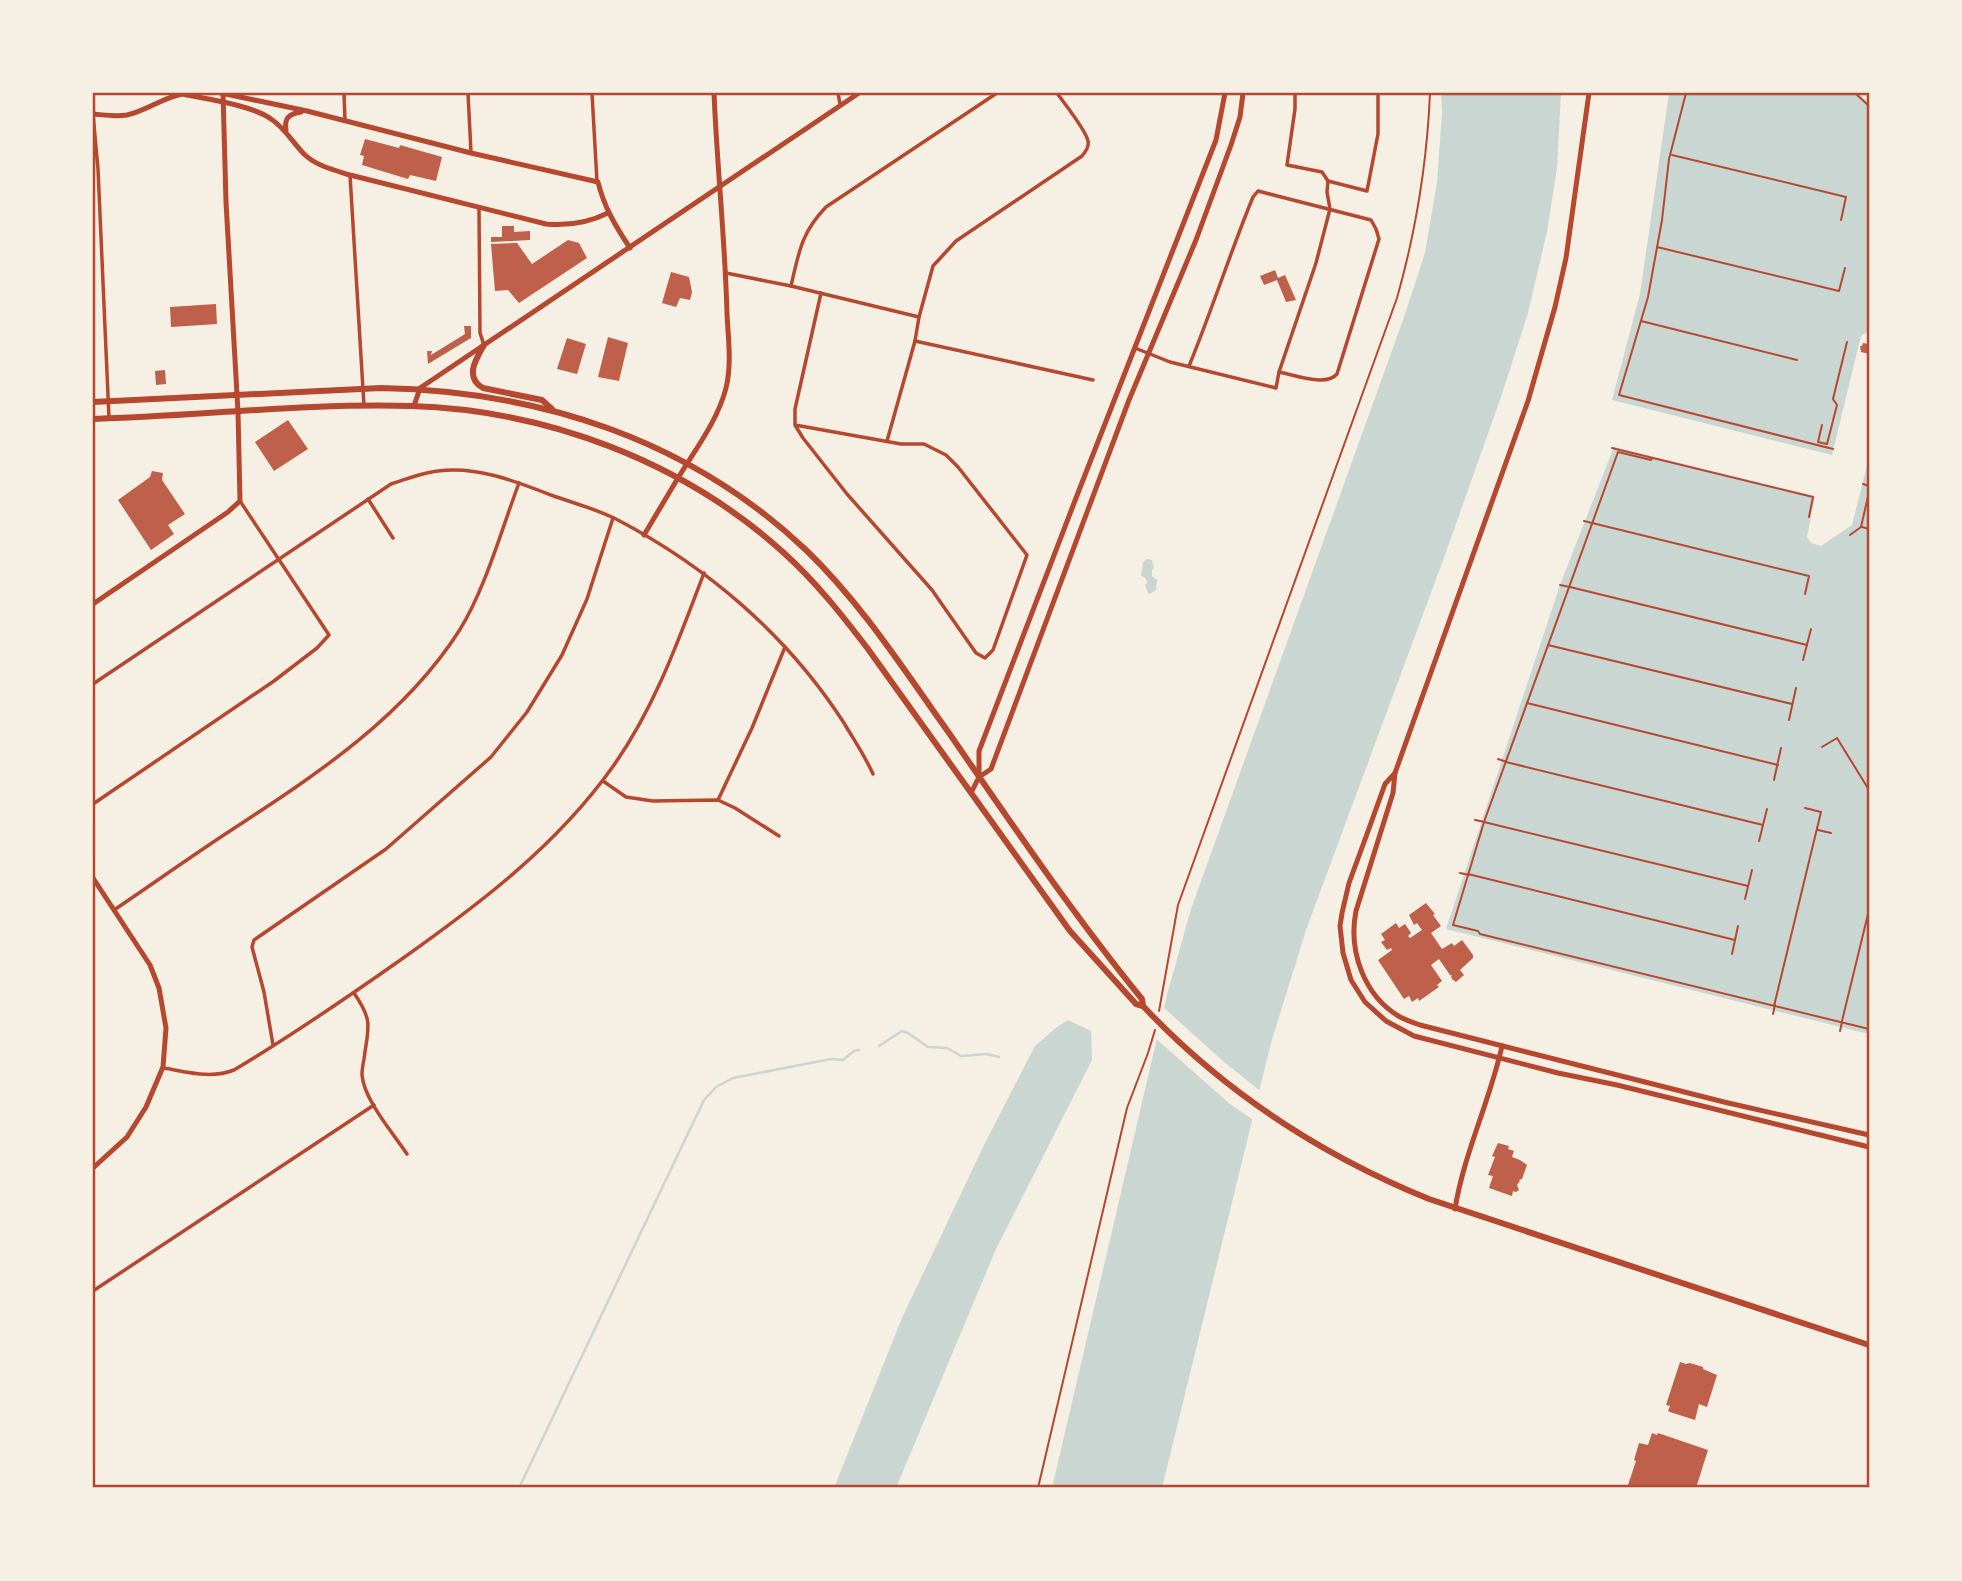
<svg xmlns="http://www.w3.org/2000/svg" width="1962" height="1581" font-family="Manrope,sans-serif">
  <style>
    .water { fill: #c9d6d2 }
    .pier { fill: #f6efe4 }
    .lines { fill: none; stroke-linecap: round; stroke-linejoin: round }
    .stream { stroke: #c9d6d2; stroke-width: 2.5 }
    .building { fill: #bf614a }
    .path { stroke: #b5482f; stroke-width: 2 }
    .minor { stroke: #b5482f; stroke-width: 3.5 }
    .tertiary { stroke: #b5482f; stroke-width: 5 }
    .secondary { stroke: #b5482f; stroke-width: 5 }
    .trunk { stroke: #b5482f; stroke-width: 6 }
    .neatline { fill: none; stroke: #b5482f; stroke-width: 2.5 }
  </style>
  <rect width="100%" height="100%" fill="#f6efe4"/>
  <g class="water">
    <path d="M1441,93H1561L1557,168L1547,232L1528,313L1502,394L1445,555L1306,930L1271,1043L1162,1488H1052L1168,991L1191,909L1403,320L1425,253L1437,182L1442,113Z"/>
    <path d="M1669,93H1858L1869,103V333L1867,332L1861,336L1832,455L1612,400L1640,294Z"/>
    <path d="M1614,447L1815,496L1807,537L1811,543L1821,546L1852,525L1869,458V1034L1446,929L1560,585Z"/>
    <path d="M1147,559L1152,560L1154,568L1152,570V576L1157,580L1156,590L1150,594L1148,593L1145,585L1147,583L1146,579L1141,575L1143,562Z"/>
    <path d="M1068,1020L1091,1031L1092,1060L996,1249L896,1488H834L902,1318L985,1143L1035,1046L1057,1027Z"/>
  </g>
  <path class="pier" d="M1161,1005L1224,1062L1263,1093L1256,1122L1230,1104L1154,1037Z"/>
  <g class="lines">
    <g class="stream">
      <path d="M879,1046L902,1031L908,1033L928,1047L947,1048L961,1056L987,1054L999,1057"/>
      <path d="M519,1488L704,1100L716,1087L733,1078L831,1059L843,1060L854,1051L859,1050"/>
    </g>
  </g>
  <g class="building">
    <path d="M365,139L399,148L400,145L442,157L436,181L410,175L408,179L362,165L364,156L360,155Z"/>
    <path d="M502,226H514V232L530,231V240L491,242V237H502Z"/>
    <path d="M568,240L579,243L587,258L519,303L508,290L495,291L491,244L517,243L532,264Z"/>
    <path d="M1275,270L1278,278L1285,275L1296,300L1286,302L1277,280L1264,285L1260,276Z"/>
    <path d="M671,272L689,277L692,292L690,300L680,298L676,307L662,303Z"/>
    <path d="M216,304L217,324L171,327L170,307Z"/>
    <path d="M464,326H471V338L428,364L427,351H432L431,355L465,334Z"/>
    <path d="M608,337L628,343L619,381L598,377Z"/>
    <path d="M567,338L586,344L577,374L557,369Z"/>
    <path d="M1863,343L1869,344V354L1861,352L1860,346H1862Z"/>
    <path d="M165,370L166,384L156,385L155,371Z"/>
    <path d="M288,420L308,449L274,471L255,442Z"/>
    <path d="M152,471L163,473L162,480L185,514L168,525L174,534L151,550L118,500L150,477Z"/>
    <path d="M1426,903L1435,914L1433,915L1441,926L1431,933L1442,949L1452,943L1454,946L1462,940L1473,955V958L1460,970L1464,975L1456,982L1452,979L1451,976L1452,975H1450L1439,959L1431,965L1442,981L1437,985L1439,987L1419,1001L1418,998L1412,1002L1409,996L1404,999L1378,960L1392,950L1391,948L1387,950L1381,942L1385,940L1381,934L1396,923L1399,928L1405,924L1411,933L1408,936L1410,938L1422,930L1417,923L1414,925L1409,915Z"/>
    <path d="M1498,1143L1509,1146L1508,1149L1514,1151L1512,1157L1520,1160L1527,1165L1522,1179L1519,1180L1520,1181L1517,1185L1519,1190L1516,1192L1513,1191L1512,1196L1489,1188L1493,1176L1488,1175L1495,1157L1492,1156Z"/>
    <path d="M1680,1362L1686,1364L1690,1363L1703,1367V1369L1717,1375L1707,1407L1699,1404L1695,1420L1670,1412L1668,1411L1670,1406L1666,1405Z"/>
    <path d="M1652,1433L1657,1435L1658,1433L1708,1450L1696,1488H1639L1628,1485L1636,1461L1634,1460L1639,1443L1648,1445Z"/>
  </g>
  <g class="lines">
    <g class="path">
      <path d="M1686,93L1669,159L1662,220L1648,297L1619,395L1833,449"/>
      <path d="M1855,93L1869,106"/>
      <path d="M1672,155L1846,197L1841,220"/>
      <path d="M1657,247L1839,291L1845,268"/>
      <path d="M1641,321L1797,360"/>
      <path d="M1822,425L1818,442L1827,444L1837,405L1833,399L1847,342"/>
      <path d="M1612,448L1813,497L1809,517"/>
      <path d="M1652,458L1651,460L1618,452L1484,822L1453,925L1478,931L1480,934L1869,1029"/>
      <path d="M1863,484L1869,486"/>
      <path d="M1584,521L1809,576L1805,594"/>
      <path d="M1862,527L1869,529"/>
      <path d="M1850,535L1861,527L1869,492"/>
      <path d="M1560,585L1570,587"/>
      <path d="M1570,587L1807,645"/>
      <path d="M1548,645L1792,704"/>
      <path d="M1803,660L1811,629"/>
      <path d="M1527,703L1778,765"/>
      <path d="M1789,720L1796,688"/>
      <path d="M1822,747L1837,738L1869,790"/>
      <path d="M1498,759L1507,762"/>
      <path d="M1506,762L1763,825"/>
      <path d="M1774,780L1781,748"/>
      <path d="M1475,820L1485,822"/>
      <path d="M1484,822L1748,886"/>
      <path d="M1818,830L1831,833"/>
      <path d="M1759,841L1767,809"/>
      <path d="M1460,873L1469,875"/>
      <path d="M1468,874L1735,940"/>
      <path d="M1745,899L1752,870"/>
      <path d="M1732,954L1738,926"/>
      <path d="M1774,1006L1821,812L1805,808"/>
      <path d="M1159,1011L1178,905L1397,298C1416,231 1427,163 1430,93"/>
      <path d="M1773,1014L1775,1005"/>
      <path d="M1842,1021L1869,910"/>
      <path d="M1840,1031L1842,1022"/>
      <path d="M1038,1488L1127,1108L1148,1053L1155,1030"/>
    </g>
    <g class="minor">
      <path d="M344,93L345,121"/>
      <path d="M468,93L471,153"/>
      <path d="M592,93L597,182"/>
      <path d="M838,93L840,104"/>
      <path d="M1295,93V109L1287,165L1322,172L1328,181"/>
      <path d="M93,114L98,169L109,418"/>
      <path d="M350,175L364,406"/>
      <path d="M1328,181L1367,191L1378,134V93"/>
      <path d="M479,208L480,333L484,345"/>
      <path d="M726,273L791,286L919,317"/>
      <path d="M791,286C799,252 801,233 826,207L997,93"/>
      <path d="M915,341L1093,380"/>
      <path d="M1135,348L1170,362L1276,388L1279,372L1316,263L1330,209L1327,192L1328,181"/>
      <path d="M1189,366C1212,310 1230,253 1253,197L1258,191L1371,220L1376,229L1379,239L1337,374C1326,387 1295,375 1279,372"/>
      <path d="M795,425L901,444H924L946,455L958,467L1027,555L993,650L985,658L976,653L932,590L847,494L803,438L795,425V409L821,293"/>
      <path d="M887,441L915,341L919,317L933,266L956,241L1082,156C1086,151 1089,147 1088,141C1086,130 1064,103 1057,93"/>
      <path d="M368,499L393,538"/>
      <path d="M93,684L391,484C406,479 422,473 438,471C477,466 515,481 551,495C573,503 596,509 616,519C708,567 788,636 844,723C854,740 865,756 873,774"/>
      <path d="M603,781L626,797L653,801L718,800L735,808L779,836"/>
      <path d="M718,800L752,728L785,647"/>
      <path d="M93,804L274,681L317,648L329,635L240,501"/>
      <path d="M114,910C154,883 193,855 233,829C317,774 404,717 459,631C485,590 502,528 519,483"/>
      <path d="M354,993C374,1022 368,1027 364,1059C363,1064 362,1070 362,1075C364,1100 393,1133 407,1154"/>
      <path d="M273,1045L264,992L252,947L254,940L386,849L491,757L527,712L562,655L587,599L613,518"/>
      <path d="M164,1068C188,1072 211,1079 234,1070C291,1036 345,999 399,961C478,905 557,846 614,765C655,707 679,639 704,573"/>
      <path d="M93,1291L374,1105"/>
    </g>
    <g class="tertiary">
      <path d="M644,535L678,478"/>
      <path d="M93,878L150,965L159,988L166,1028L163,1067L146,1107L127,1137L93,1168"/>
    </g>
    <g class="secondary">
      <path d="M221,93L307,111L471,153L598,182C604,207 616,227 630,248"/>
      <path d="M1589,93L1566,258L1555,307L1528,401L1395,773L1393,793L1356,911C1348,951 1364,996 1400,1017C1406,1020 1414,1023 1420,1025L1724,1102L1869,1135"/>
      <path d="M93,114C104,115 116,117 127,115C146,111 162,98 182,94C206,99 252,105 271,119C285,128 293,143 305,155C317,166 334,170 350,175L546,224C568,226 588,223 608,213"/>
      <path d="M286,130C284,118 289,114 301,112"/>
      <path d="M414,406L420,388L429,382L859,93"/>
      <path d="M678,478C695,450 718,420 726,388C732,364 728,337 727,313C725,239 717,166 714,93"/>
      <path d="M93,604L228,512L240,501L238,412L226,202L223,93"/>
      <path d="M1395,773L1385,784L1367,834L1349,883L1342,913L1340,926L1343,953L1351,980L1365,1002L1386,1021L1414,1036L1558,1073L1617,1085L1869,1147"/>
      <path d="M979,777L991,769L1129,400L1196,240L1231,145L1240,117L1243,93"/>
      <path d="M971,793L979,777V751L1076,498L1216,140L1225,93"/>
      <path d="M1455,1209C1464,1153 1490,1101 1502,1046"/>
    </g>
    <g class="trunk">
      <path d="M484,345C476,359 464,377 483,388L542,400L552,409"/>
      <path d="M93,402L381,388C539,391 689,439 806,550C862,604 904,670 949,733C1011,823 1073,914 1142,999L1143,1006"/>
      <path d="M93,419C199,416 305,403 411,406C547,410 684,462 784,553C816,582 842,615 868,649L1070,931L1136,1004L1143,1006C1223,1091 1321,1155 1429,1199L1869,1345"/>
    </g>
  </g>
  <rect width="1962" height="1581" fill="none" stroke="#f6efe4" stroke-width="189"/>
  <rect x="94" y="94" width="1774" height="1392" class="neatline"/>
</svg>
